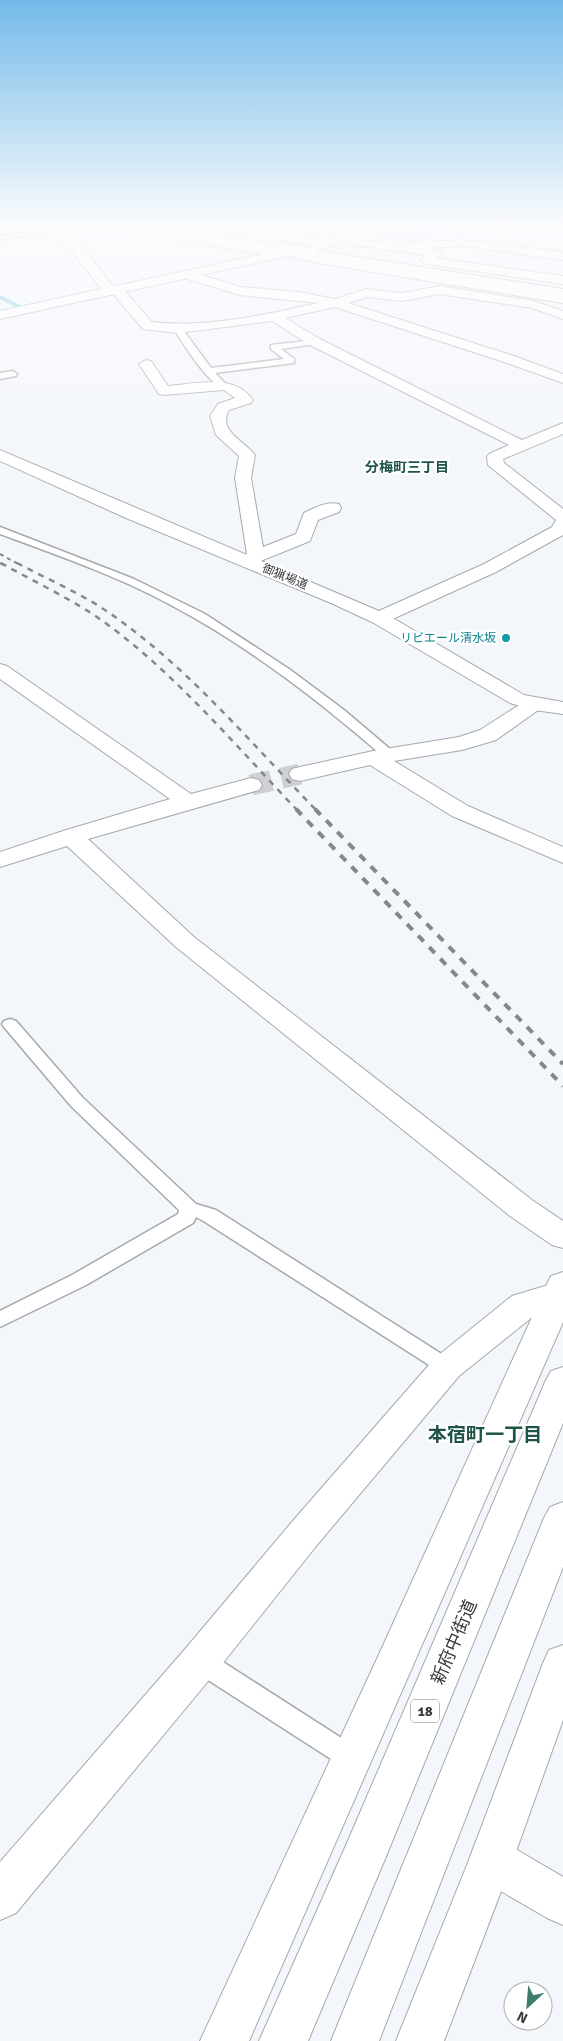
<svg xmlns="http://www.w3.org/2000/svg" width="563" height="2041" font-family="Signika,'Noto Sans JP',sans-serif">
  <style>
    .green { fill: #c5def9 }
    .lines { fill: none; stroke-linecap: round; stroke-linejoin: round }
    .stream { stroke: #65c4eb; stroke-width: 4 }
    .street-tunnel { stroke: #ced0d4; stroke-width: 21; stroke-dasharray: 21 10; stroke-linecap: butt }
    .lane-casing { stroke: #a6a9ac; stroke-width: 3 }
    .street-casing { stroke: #a6a9ac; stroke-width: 2 }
    .secondary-casing { stroke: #a6a9ac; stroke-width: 2 }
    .primary-casing { stroke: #a6a9ac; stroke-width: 2 }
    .highway-casing { stroke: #a6a9ac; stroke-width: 2 }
    .lane { fill: #fff; fill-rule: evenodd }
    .street { fill: #fff; fill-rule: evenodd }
    .secondary { fill: #fff; fill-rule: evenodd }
    .primary { fill: #fff; fill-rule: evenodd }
    .highway { fill: #fff; fill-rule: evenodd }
    .rail-far2 { stroke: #86878a; stroke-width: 2; stroke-dasharray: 4 4; stroke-linecap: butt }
    .rail-far1 { stroke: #86878a; stroke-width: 2.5; stroke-dasharray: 6 6; stroke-linecap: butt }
    .rail { stroke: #86878a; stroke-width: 4; stroke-dasharray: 8 8; stroke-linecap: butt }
    .highway-bridge-casing { stroke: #a6a9ac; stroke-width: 14; stroke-linecap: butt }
    .highway-bridge { stroke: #fff; stroke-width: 12 }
    .culture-dot { fill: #0f9aa8; stroke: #fff; stroke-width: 2 }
    .labels { text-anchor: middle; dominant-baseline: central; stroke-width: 4.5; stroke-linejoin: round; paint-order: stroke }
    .far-street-label { font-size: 12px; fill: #38393a; stroke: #fff }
    .far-culture-label { font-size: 12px; fill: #0d838f; stroke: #fff; text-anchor: end }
    .far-neighbourhood-label { font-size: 14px; font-weight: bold; fill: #1f5448; stroke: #fff }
    .shield { fill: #fff; stroke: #747475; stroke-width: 1 }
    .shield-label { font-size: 14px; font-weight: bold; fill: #38393a }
    .near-street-label { font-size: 18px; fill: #38393a; stroke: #fff }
    .near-neighbourhood-label { font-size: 19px; font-weight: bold; fill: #1f5448; stroke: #fff }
  </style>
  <rect width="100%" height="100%" fill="#f3f6fa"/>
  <path class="green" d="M437,224H451L423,243L373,238Z"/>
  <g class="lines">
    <path class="stream" d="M0,297L18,306"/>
    <path class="street-tunnel" d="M251,785L300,774"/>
    <g class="lane-casing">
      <g id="lane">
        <path d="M50,229L53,231L52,232L0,240V236Z"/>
        <path d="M175,327H181L211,368L284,359L271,349V345L315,340L319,342L315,344L281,349L294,359V363L215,373L228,386L224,389C207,382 184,345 174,329Z"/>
        <path d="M13,371L17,374L16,376L0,379V373Z"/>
        <path d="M0,527L134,579L205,614L289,669L344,710L397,755L395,758H385C318,700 247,645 169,604C115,575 57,555 0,534Z"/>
        <path d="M10,1019L16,1021L83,1098L196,1204L216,1210L454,1362L457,1367L454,1372L447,1375L440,1372L202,1220L196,1217L193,1223L86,1285L0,1327V1311L72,1275L178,1214L179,1210L71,1106L4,1027L2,1024L4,1021Z"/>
        <path d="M200,1650L209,1653L360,1750L364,1758L360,1766L351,1770L342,1766L191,1669L188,1661L191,1653Z"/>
      </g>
    </g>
    <g class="street-casing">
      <g id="street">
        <path d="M18,222C68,222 86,251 114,288H122L152,322C205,328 265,315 318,303L240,295L184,278L182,275L184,272L188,271L241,287L299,292L335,299L366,289L402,293L440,286L534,301L563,311V319L532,308L440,294L402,301L367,297L348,303L511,355L563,374V383L501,361L335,307L285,318L320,339L522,440L563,423V434L503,459L504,463L563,509V535L496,572L386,622L379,624L372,622L369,618L372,614L484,564L552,527L556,520L488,465L487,457L489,454L509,445L310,345L272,321L178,333L143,329L114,295H106L70,249L50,235Z"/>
        <path d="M181,222H209L327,242L333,245L327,248L186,225Z"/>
        <path d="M342,238L410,245L411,242L464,240L563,252V260L464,246L426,248L439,251L441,253L436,258L563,276V284L426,264L420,260L425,255L338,243L336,241Z"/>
        <path d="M146,360L151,361L168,386C197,384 234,373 253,400L251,403L229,410C217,431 245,441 255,455L251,478L263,547L296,534L304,513C314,508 327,501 339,504L341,508L339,512L318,520L310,541L251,565L245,566L239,565L236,561L239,557L247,554L235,478L239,456L216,435L210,416L218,404L235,398L224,390L164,395L159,394L139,364Z"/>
        <path d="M0,664L7,666L191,794L251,778L259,780L262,785L259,790L88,839L194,937L532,1200L563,1221V1248L552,1245L510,1216L176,947L67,846L0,867V852L63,831L170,799L0,679Z"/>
        <path d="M534,698L541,700L544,704L541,708L496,740L462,750L394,761L468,806L563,847V863L452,816L370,765L300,781L292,779L289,774L292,769L300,767L373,751L459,737L480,730L527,700Z"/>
        <path d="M558,1282L563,1283V1305L536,1314L459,1376L317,1545L214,1674L16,1913L0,1920V1862L186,1648L291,1523L435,1358L512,1296Z"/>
        <path d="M491,1838L507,1844L563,1877V1925L547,1918L475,1876L469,1860L475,1844Z"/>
      </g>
    </g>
    <g class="secondary-casing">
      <g id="secondary">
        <path d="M81,222H110L563,295V303L86,225Z"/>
        <path d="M0,450L386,614L524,695L563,702V714L534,710L510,703L372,622L331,603L126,518L0,461Z"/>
      </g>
    </g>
    <g class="primary-casing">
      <g id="primary">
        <path d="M411,222H434L429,225L0,319V311Z"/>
        <path d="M563,1272V1322L249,2041H200L381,1650L547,1284L551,1276Z"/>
        <path d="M563,1367V1423L385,1859L308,2041H259L347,1843L546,1380L551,1371Z"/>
        <path d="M563,1502V1567L379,2041H331L544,1518L550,1507Z"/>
        <path d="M563,1645V1720L513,1860L444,2041H396L469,1860L543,1663L549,1650Z"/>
      </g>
    </g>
    <g class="highway-casing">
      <g id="highway">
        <path d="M110,222H139L283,246L289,249L283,252L115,225Z"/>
        <path d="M312,250L563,289V297L308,256L306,254L308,252Z"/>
      </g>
    </g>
    <use href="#lane" class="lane"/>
    <use href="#street" class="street"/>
    <use href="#secondary" class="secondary"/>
    <use href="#primary" class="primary"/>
    <use href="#highway" class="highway"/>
    <g class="rail-far2">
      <path d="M0,554L20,565"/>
      <path d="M0,563L3,565"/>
    </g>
    <g class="rail-far1">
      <path d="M1,563C31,580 65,596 94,615C168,665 236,746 297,810"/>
      <path d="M17,563C47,579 80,593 108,612C187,666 250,742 316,810"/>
    </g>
    <g class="rail">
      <path d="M296,809L563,1086"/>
      <path d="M315,809L563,1064"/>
    </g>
    <g class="highway-bridge-casing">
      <path id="highway-bridge" d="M283,249L312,254"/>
    </g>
    <use href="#highway-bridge" class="highway-bridge"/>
  </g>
  <linearGradient id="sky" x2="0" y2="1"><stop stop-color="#73bae9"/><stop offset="0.44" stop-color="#fafbfd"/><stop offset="1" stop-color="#fafbfd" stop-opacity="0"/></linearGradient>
  <rect width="563" height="508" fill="url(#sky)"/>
  <circle class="culture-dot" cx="506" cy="638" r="5"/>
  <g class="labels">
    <g class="far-street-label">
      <text transform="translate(285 577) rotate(22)">御猟場道</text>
    </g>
    <g class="far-culture-label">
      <text x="496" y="638">リビエール清水坂</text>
    </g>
    <g class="far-neighbourhood-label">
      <text x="407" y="467">分梅町三丁目</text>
    </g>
    <rect class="shield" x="411" y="1699.5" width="28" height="23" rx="4"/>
    <g class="shield-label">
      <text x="425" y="1711">18</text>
    </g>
    <g class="near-street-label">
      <text transform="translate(454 1642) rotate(-67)">新府中街道</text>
    </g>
    <g class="near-neighbourhood-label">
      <text x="485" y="1435">本宿町一丁目</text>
    </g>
  </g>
  <g transform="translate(528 2006) rotate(206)"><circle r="24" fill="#ffffff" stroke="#afb0b0"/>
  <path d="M0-4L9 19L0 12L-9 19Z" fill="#3c7d6d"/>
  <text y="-8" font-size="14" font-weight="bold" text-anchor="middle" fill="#38393a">N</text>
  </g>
</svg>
